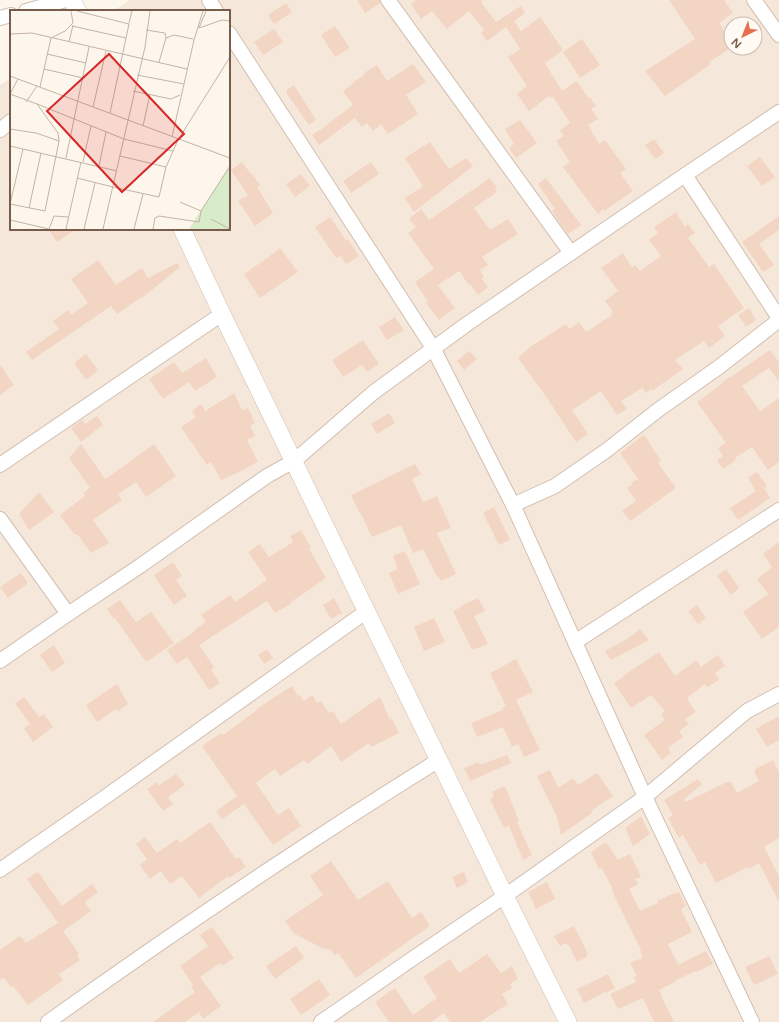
<svg xmlns="http://www.w3.org/2000/svg" width="779" height="1022" font-family="'Varela Round',sans-serif">
  <style>
    .residential { fill: #f5e8da; fill-rule: evenodd }
    .building { fill: #f3d5c3 }
    .lines { fill: none; stroke-linecap: round; stroke-linejoin: round }
    .minor-casing { stroke: #d1beb0; stroke-width: 16 }
    .tertiary-casing { stroke: #d1beb0; stroke-width: 18 }
    .minor { stroke: #fff; stroke-width: 14 }
    .tertiary { stroke: #fff; stroke-width: 17 }
    .inset-road { fill: none; stroke: #c5b3a7; stroke-width: 1 }
    .view { fill: #d62828; fill-opacity: 0.15; stroke: #d62828; stroke-width: 2 }
    .inset-edge { fill: none; stroke: #7a5c4d; stroke-width: 2 }
  </style>
  <rect width="100%" height="100%" fill="#fdf6ec"/>
  <path class="residential" d="M130,0H779V1022H0V85L11,78V229H229V11H113ZM731,24H755V48H731Z"/>
  <g class="building">
    <path d="M357,0H380V3L365,13Z"/>
    <path d="M416,0H483L481,2L496,22L521,6L525,13L514,21L521,31L540,17L563,50L545,63L562,91L577,81L588,98L590,97L596,106L591,109L598,119L588,125L599,144L605,140L626,169L620,173L633,191L604,211L603,209L598,214L563,167L570,162L556,141L564,136L560,130L570,123L553,97L550,98L549,96L529,111L517,94L527,86L508,57L520,49L506,27L487,41L481,33L484,30L469,11L447,29L432,11L421,19L411,4Z"/>
    <path d="M669,0H724L733,13L719,23L731,42V46L729,48H731L709,62L711,64L665,96L645,71L695,39Z"/>
    <path d="M286,3L292,12L274,24L268,15Z"/>
    <path d="M335,26L350,48L335,57L321,35Z"/>
    <path d="M274,29L283,42L263,55L254,42Z"/>
    <path d="M582,39L600,65L580,78L563,52Z"/>
    <path d="M413,64L426,82L406,95L418,114L388,134L381,124L373,131L367,123L362,127L355,118L319,145L312,135L323,128L353,105L343,91L354,83L353,82L364,75V73L377,65L387,81Z"/>
    <path d="M294,85L316,120L309,125L287,94V90Z"/>
    <path d="M520,120L537,143L516,158L509,148L514,144L505,129Z"/>
    <path d="M654,139L664,153L655,159L645,145Z"/>
    <path d="M430,142L449,169L466,158L473,166L414,212L405,198L423,186L405,158Z"/>
    <path d="M760,157L775,177L762,186L747,166Z"/>
    <path d="M242,162L251,174H252L260,185L257,187L273,213L255,226L238,201L248,195L231,170Z"/>
    <path d="M371,162L379,174L351,193L343,181Z"/>
    <path d="M301,174L310,186L295,197L286,184Z"/>
    <path d="M490,178L497,188L495,189L497,192L474,208L490,230L508,219L518,234L482,257L488,265L480,270L484,277L482,279L488,287L478,295L470,284L469,285L459,271L438,285L455,308L439,320L426,303L428,302L415,282L434,269L408,233L416,227L409,219L421,209L429,220Z"/>
    <path d="M546,178L581,225L568,234L552,211L555,209L538,184Z"/>
    <path d="M676,212L685,227L688,224L695,233L688,238L709,267L714,264L744,308L718,326L725,336L709,348L704,341L675,360L683,369L664,383H663L652,391L651,389L646,393L642,388L621,401L627,409L617,415L601,391L572,410L588,434L576,442L547,398L518,358L530,347L566,324L569,329L579,322L586,332L612,315L611,313L613,312L605,301L618,291L601,268L623,253L632,268L635,265L640,271L661,256L649,240L658,233L654,227Z"/>
    <path d="M779,216V230L759,244L774,265L763,272L742,242Z"/>
    <path d="M330,217L346,240L348,239L359,256L346,264L341,256L336,258L315,227Z"/>
    <path d="M48,229H76L57,242Z"/>
    <path d="M280,248L298,272L260,298L244,274L267,258Z"/>
    <path d="M98,260L116,285L142,268L148,278L177,263L180,267L142,298V297L117,314L111,306L32,360L26,352L59,329L53,321L68,310L71,315L88,303L71,279Z"/>
    <path d="M749,308L756,320L746,327L738,315Z"/>
    <path d="M395,317L404,330L387,340L379,327Z"/>
    <path d="M363,340L379,364L367,372L362,365L343,377L332,360Z"/>
    <path d="M770,350L779,362V382L769,368L742,386L760,411L779,398V462L768,470L752,447L735,458L736,460L723,469L717,460L723,456L718,448L726,443L697,402L716,388L729,377V378Z"/>
    <path d="M469,351L477,359L464,370L457,361Z"/>
    <path d="M86,354L98,370L86,380L74,363Z"/>
    <path d="M206,358L217,377L195,391L189,382L163,399L149,379L174,362L182,373Z"/>
    <path d="M0,364L14,385L0,395Z"/>
    <path d="M234,393L242,410L248,408L255,423L250,426L255,436L247,440L258,462L241,471L221,480L211,462L207,465L190,440V441L181,427L196,417L192,411L201,404L205,411Z"/>
    <path d="M389,413L395,423L377,434L371,424Z"/>
    <path d="M97,416L103,425L92,433V434L81,442L71,428L82,420L85,424Z"/>
    <path d="M644,435L661,461L658,463L676,488L630,521L622,511L636,501L627,488L632,485L631,483L638,479L620,453Z"/>
    <path d="M81,444L105,479L130,462V461L154,444L176,476L146,497L136,482L118,494L122,500L93,520L109,543L91,553L78,535L74,534L60,515L85,496L83,493L90,488L69,458Z"/>
    <path d="M415,464L421,474L412,479L423,502L437,496L451,528L437,533L456,574L441,581L438,576L437,577L423,549L413,553L401,525L372,537L360,512H359L351,495Z"/>
    <path d="M757,472L767,486L764,488L770,498L738,520L730,508L756,491L748,478Z"/>
    <path d="M39,492L54,512L29,530L19,514Z"/>
    <path d="M494,507L510,540L499,545L483,513Z"/>
    <path d="M301,530L311,548L309,549L326,578L291,602L292,603L275,613L267,601L199,645L214,667L211,670L220,683L209,690L187,657L177,664L167,650L195,631L194,630L206,622L201,615L230,595L235,602L267,580L248,552L260,544L269,557L293,542L290,536Z"/>
    <path d="M779,542V627L762,639L743,612L768,594L757,579L772,567L763,554Z"/>
    <path d="M405,551L420,584L398,594L389,573L398,569L393,556Z"/>
    <path d="M173,562L182,576L176,580L187,596L174,605L154,575Z"/>
    <path d="M726,569L739,588L731,595L717,576Z"/>
    <path d="M21,573L28,583L8,598L0,587Z"/>
    <path d="M334,598L342,613L331,619L323,605Z"/>
    <path d="M478,598L485,611L474,616L488,644L472,650L453,611L461,607L460,606Z"/>
    <path d="M120,600L136,622L151,612L174,643L146,662L115,618L114,619L107,609Z"/>
    <path d="M697,605L706,618L698,624L688,611Z"/>
    <path d="M434,618L445,642L424,651L414,627Z"/>
    <path d="M640,629L649,640L611,660L605,651L627,639Z"/>
    <path d="M54,645L65,663L52,672L40,655Z"/>
    <path d="M267,649L273,658L264,664L258,655Z"/>
    <path d="M659,652L675,676L696,660L701,667L718,655L725,666L715,673L719,680L707,687L705,684L687,698L689,701H688L696,712L685,719L689,724L679,731L683,737L668,748L671,753L662,760L644,735L665,720L661,714L665,711L651,695L631,708L614,683L623,677V676Z"/>
    <path d="M516,659L533,692L516,700L540,750L524,757L518,744L512,747L503,727L477,737L471,723L503,710L502,708L506,706L490,673Z"/>
    <path d="M117,684L128,704L118,711L116,709L97,722L86,705Z"/>
    <path d="M292,686L298,696L300,695L304,701L312,695L317,703L321,701L329,713L333,711L341,724L380,697L390,720L392,719L399,733L371,747L369,743L341,762L331,746L307,764L304,760L280,776L275,769L256,783L278,815L289,808L301,826L273,845L244,804L222,819L216,811L237,796L202,746L221,733L223,735L257,710V709L270,700Z"/>
    <path d="M24,697L39,717L44,714L53,727L33,742L24,728L30,724L15,703Z"/>
    <path d="M779,716V740L767,747L756,729Z"/>
    <path d="M507,755L511,763L470,781L464,768L478,762L480,765Z"/>
    <path d="M773,760L779,772V838L764,847L779,876V902L759,863L749,869L748,867L716,883L705,862L700,865L683,835L679,838L668,818L673,815L664,800L698,779L702,784L684,799L686,802L727,782H731L737,793L759,781L755,773V769Z"/>
    <path d="M550,770L558,788L573,778L578,785L597,773L613,796L591,811L592,813L561,835L557,817L537,776Z"/>
    <path d="M176,774L185,785L168,797L173,804L163,811L147,789L157,782L159,785Z"/>
    <path d="M505,786L519,821L517,822L532,855L523,860L509,826L504,828L490,799L494,797L492,792Z"/>
    <path d="M641,816L650,834L633,846L625,828Z"/>
    <path d="M210,822L236,859L239,857L246,867L229,878L228,876L199,898L182,876L170,884L161,871L150,879L140,865L147,859L136,844L145,837L157,853L177,839L180,843Z"/>
    <path d="M606,842L618,860L630,854L641,877L635,879L638,884L629,889L640,911L658,903L657,901L674,893V894L679,892L686,906L681,909L692,932L668,944L678,965L706,951L713,964L696,972L695,971L675,981V982L659,990L663,998H662L674,1022H654L643,998L618,1009L610,994L636,982L634,977L637,976L630,963L642,958L640,948L612,891L613,890L602,868L599,869L591,852Z"/>
    <path d="M331,861L358,900L388,881L412,918L421,912L430,926L356,978L338,953L334,955L331,950L324,949L293,933L285,921L323,895L310,876Z"/>
    <path d="M38,872L62,906L92,884L98,892L85,902L91,911L63,931L79,954L77,956L80,960L59,974L63,980L28,1005L13,986L11,987L4,978L0,980V950L20,936L26,943L58,923L27,879Z"/>
    <path d="M464,872L468,882L457,888L452,877Z"/>
    <path d="M547,882L555,899L536,909L528,892Z"/>
    <path d="M574,926L588,954L586,955L587,957L577,962L569,945L568,946L566,943L560,946L554,936Z"/>
    <path d="M212,927L234,958L222,966L220,963L200,977L221,1006L203,1019L199,1012L185,1022H153L195,992L191,987L193,985L180,966L208,946L200,935Z"/>
    <path d="M296,946L304,958L275,979L266,966Z"/>
    <path d="M487,954L501,973L512,966L518,979L510,984L512,988L502,994L508,1004L480,1022H450L444,1013L431,1022H389L375,1002L395,988L413,1015L437,998L423,977L450,959L459,973Z"/>
    <path d="M769,956L778,974L754,985L745,967Z"/>
    <path d="M608,974L615,988L606,993L605,992L584,1003L577,989Z"/>
    <path d="M319,979L330,995L301,1015L290,999Z"/>
  </g>
  <g class="lines">
    <g class="minor-casing">
      <g id="minor">
        <path d="M209,0L216,11"/>
        <path d="M388,0L571,253"/>
        <path d="M754,0L779,35"/>
        <path d="M26,11L66,0"/>
        <path d="M0,18L11,15"/>
        <path d="M229,33L433,348L513,505L645,797L734,984L752,1022"/>
        <path d="M0,130L11,121"/>
        <path d="M685,175L779,318"/>
        <path d="M0,465L222,314"/>
        <path d="M513,505L555,486L607,450L658,410L719,367L779,320"/>
        <path d="M0,519L68,614"/>
        <path d="M575,642L779,510"/>
        <path d="M0,661L68,614L140,566L267,476L294,461L374,392L467,324L685,175L779,112"/>
        <path d="M0,870L101,800L367,611"/>
        <path d="M48,1022C133,961 219,902 306,845C350,816 394,788 439,760"/>
        <path d="M321,1022L412,959L505,896L574,847L645,797L747,711L779,694"/>
      </g>
    </g>
    <g class="tertiary-casing">
      <g id="tertiary">
        <path d="M72,0L78,11"/>
        <path d="M182,229L222,314L505,896L568,1022"/>
      </g>
    </g>
    <use href="#minor" class="minor"/>
    <use href="#tertiary" class="tertiary"/>
  </g>
  <g transform="translate(10 10)">
    <rect width="220" height="220" fill="#fdf6ec"/>
    <path d="M220,156V219H179Z" fill="#d8ecc9"/>
    <path class="inset-road" d="M67,1L119,14L100,103M119,13L122,1M62,16L116,28M189,18L212,10L220,11M189,18L196,1M136,20L155,23L156,28L164,25L183,29M0,24L22,23L177,59M59,32L63,15M37,44L76,53M149,52L156,28M34,59L73,68M127,65L174,74M0,66L220,148M30,77L41,28L55,21L63,13L61,1M123,81L161,89L170,85M0,84L27,94L48,123L49,131M0,84L8,69M16,92L27,76M27,94L114,129L163,141M83,97L96,41M133,116L140,84M0,119L26,123L49,131L35,201L0,194M162,127L184,30L193,1M0,136L107,161M110,146L156,157M56,148L79,37M73,152L81,116M89,156L96,122M67,168L103,177M103,177L149,187L156,157L168,130L220,47M170,192L191,201M0,194L13,139M19,198L31,143M201,209L220,219M0,210L39,219L44,206L58,207M56,219L71,152M74,219L85,173M93,219L135,37L140,1M124,219L133,184M143,219L145,208L149,206L189,212L191,201L220,156"/>
    <path class="view" d="M99,44L174,124L112,182L37,101Z"/>
    <rect width="220" height="220" class="inset-edge"/>
  </g>
  <g transform="translate(743 36) rotate(223)"><circle r="19" fill="#fffaf3" stroke="#cabbb1"/>
  <path d="M0-3L7 15L0 10L-7 15Z" fill="#e76f51"/>
  <text y="-6" font-size="11" font-weight="bold" text-anchor="middle" fill="#7a5c4d">N</text>
  </g>
</svg>
